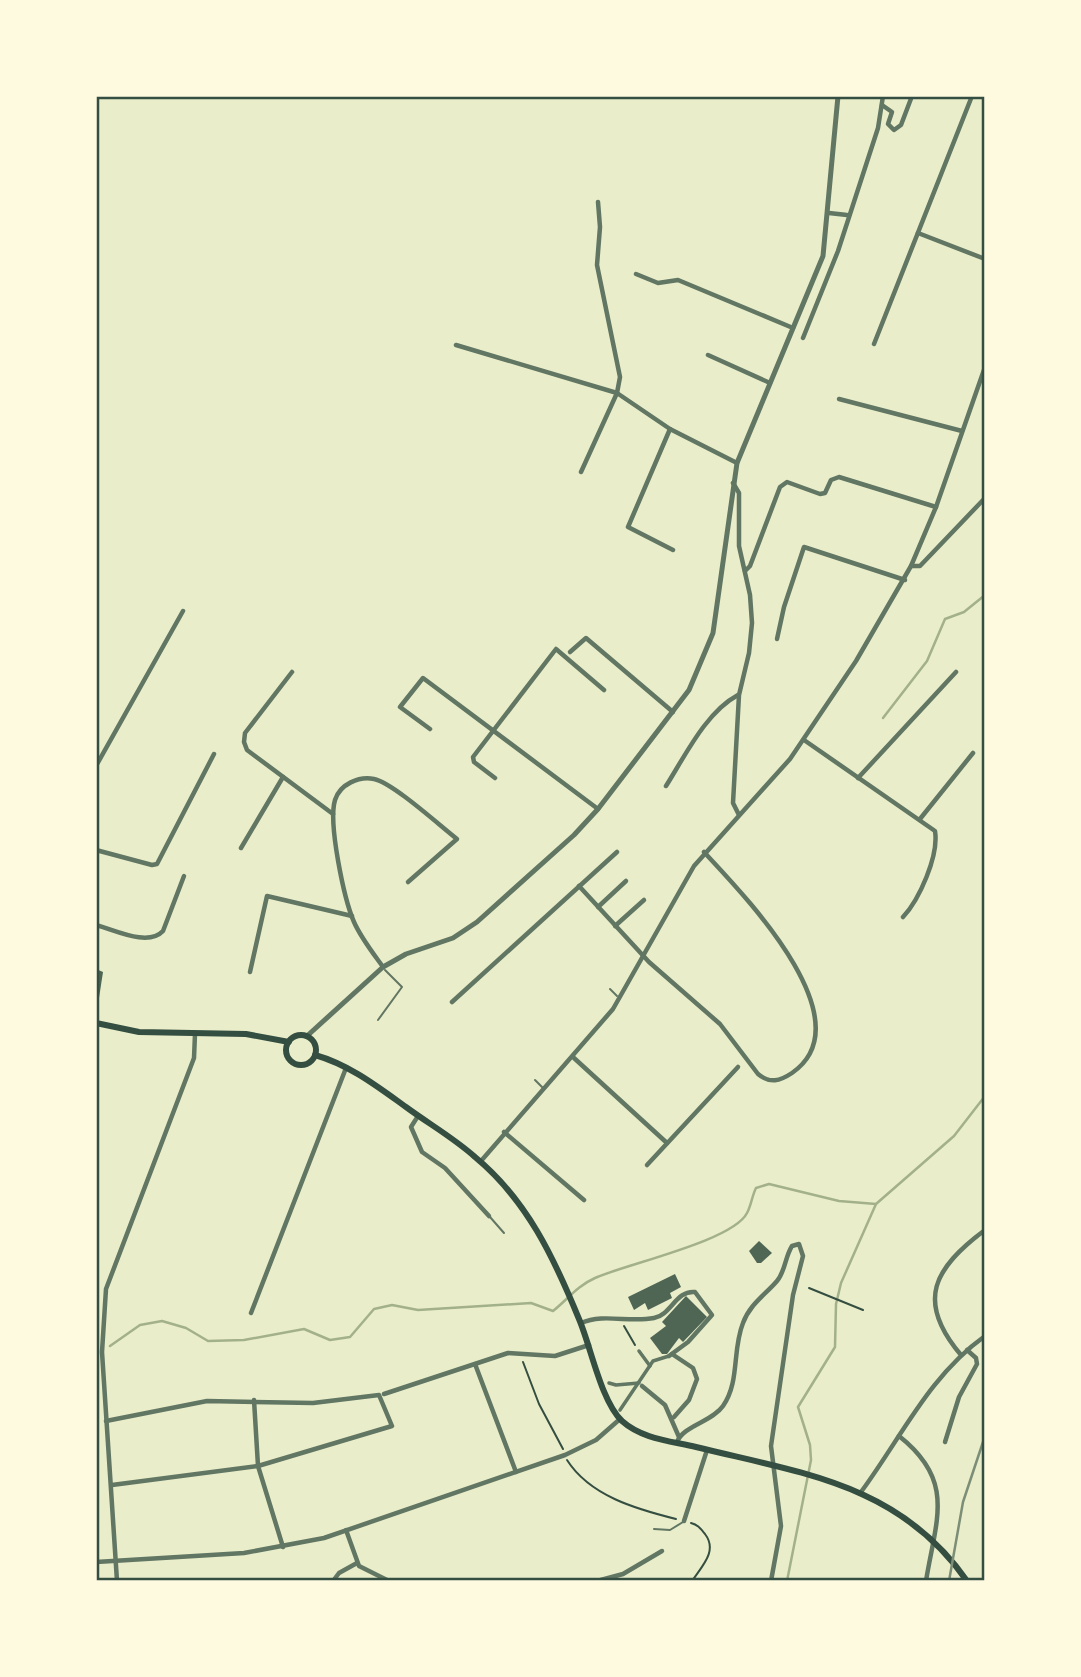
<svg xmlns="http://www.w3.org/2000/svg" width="1081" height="1677" font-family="Montserrat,sans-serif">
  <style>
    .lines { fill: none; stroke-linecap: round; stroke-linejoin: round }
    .stream { stroke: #a3b18a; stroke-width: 2.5 }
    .building { fill: #4f6655 }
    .path { stroke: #344e41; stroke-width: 2 }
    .service { stroke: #617663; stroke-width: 2 }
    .pedestrian { stroke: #617663; stroke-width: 3.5 }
    .minor { stroke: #617663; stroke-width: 4.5 }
    .tertiary { stroke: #617663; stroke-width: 5 }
    .secondary { stroke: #344e41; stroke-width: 6 }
    .rail { stroke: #7c8e77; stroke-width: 2.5 }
    .neatline { fill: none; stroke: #344e41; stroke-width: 2.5 }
  </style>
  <rect width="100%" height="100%" fill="#e9edc9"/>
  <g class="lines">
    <g class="stream">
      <path d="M883,718L927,661L945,619L964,612L985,595"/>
      <path d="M110,1346L140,1325L162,1321L186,1328L208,1341L244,1340L304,1329L330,1340L350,1337L374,1309L392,1305L418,1310L531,1303L553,1311C568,1299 577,1286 595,1278C626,1264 733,1241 747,1213C751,1206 752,1196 756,1188L769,1184L839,1201L876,1204"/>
      <path d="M787,1581L811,1460L810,1445L798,1407L835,1347L836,1304L841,1283L876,1204L954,1136L985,1096"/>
    </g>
  </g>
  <g class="building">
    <path d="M96,969L103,972L99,998L96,996Z"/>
    <path d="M759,1241L772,1253L761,1263H757L749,1251Z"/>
    <path d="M675,1274L681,1287L670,1293L672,1298L648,1310L645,1303L634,1310L628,1297Z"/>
    <path d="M686,1296L707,1317L683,1342L679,1338L667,1354H662L650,1338L666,1326L662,1322Z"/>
  </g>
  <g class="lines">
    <g class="path">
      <path d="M809,1288L863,1310"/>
      <path d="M624,1326L635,1345"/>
      <path d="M523,1362L539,1404L563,1449"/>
      <path d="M567,1460C590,1496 636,1509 676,1519"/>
      <path d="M691,1523C698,1525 700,1528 705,1534C718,1551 702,1566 692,1581"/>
    </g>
    <g class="service">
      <path d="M610,989L617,996"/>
      <path d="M378,1020L402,987L385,970"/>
      <path d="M535,1080L543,1088"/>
      <path d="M490,1217L504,1233"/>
      <path d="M654,1529L670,1530L683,1522"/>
    </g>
    <g class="pedestrian">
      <path d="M639,1351L650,1366"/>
      <path d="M609,1383L616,1385L639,1383"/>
      <path d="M620,1410L653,1361L669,1356"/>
    </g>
    <g class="minor">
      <path d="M882,105L892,112L888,124L894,130L901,125L912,96"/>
      <path d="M829,213L847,215"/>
      <path d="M918,233L985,259"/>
      <path d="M636,274L658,283L678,280L793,328"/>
      <path d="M803,338L838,251L878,128L883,96"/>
      <path d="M874,344L972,96"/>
      <path d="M456,345L617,393L670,429L737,463"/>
      <path d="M708,355L770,383"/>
      <path d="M839,399L962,431"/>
      <path d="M670,429L628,527L673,550"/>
      <path d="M581,472L617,393L620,377L597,265L600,227L598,202"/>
      <path d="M733,483L739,493V546L750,595L752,623L749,653L739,695L733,803L739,815"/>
      <path d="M911,566H920L985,498"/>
      <path d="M745,571L750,566L780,487L787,482L820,494L825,493L831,480L839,477L936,507"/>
      <path d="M777,639L784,607L804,547L905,580"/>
      <path d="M570,652L586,638L673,712"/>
      <path d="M292,672L245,733L244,742L247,750L333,814"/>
      <path d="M430,729L400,707L423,678L598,809"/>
      <path d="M804,740L935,831C939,856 919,900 903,917"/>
      <path d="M96,766L183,611"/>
      <path d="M495,778L474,762L473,757L556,649L604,690"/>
      <path d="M858,778L956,672"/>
      <path d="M666,786C685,756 706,712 738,695"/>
      <path d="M920,819L973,753"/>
      <path d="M241,848L283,777"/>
      <path d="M96,850L152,865L157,864L214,754"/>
      <path d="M579,886L649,962L720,1024L758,1074C770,1084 780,1081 792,1073C867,1021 743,894 704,852"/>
      <path d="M598,907L626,881"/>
      <path d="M96,925C115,930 148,947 163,931L184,876"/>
      <path d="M615,926L644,900"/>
      <path d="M383,967C373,953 361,938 354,922C344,899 328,823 335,800C340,784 359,776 374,779C393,783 439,825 457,839L408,882"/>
      <path d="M250,972L267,896L352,916"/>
      <path d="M452,1002L617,852"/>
      <path d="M574,1058L667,1143"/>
      <path d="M418,1116L411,1127L422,1152L445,1168L489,1216"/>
      <path d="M504,1132L584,1200"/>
      <path d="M481,1161L613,1009L694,866L790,759L856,661L911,566L936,507L985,367"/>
      <path d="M647,1165L738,1067"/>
      <path d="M251,1313L346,1068"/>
      <path d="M581,1323C604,1313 629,1323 654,1318C671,1315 676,1290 695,1292L712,1315L688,1342L669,1356"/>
      <path d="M672,1354L693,1368L697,1379L689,1400L674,1417"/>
      <path d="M961,1355C915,1301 934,1268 985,1230"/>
      <path d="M475,1364L516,1472"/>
      <path d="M642,1386L665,1405L679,1437"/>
      <path d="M384,1394L508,1353L555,1356L589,1345"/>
      <path d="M254,1400L258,1466L283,1547"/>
      <path d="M106,1421L207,1401L313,1403L379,1395L392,1426L258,1466L112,1485"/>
      <path d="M899,1436C956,1481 936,1519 926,1581"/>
      <path d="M677,1442C684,1425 712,1422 723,1406C740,1382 732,1350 743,1323C750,1304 765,1295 777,1281C785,1272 785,1257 792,1246L799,1244L803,1256L793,1295L771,1446L781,1526L771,1581"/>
      <path d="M945,1442L959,1397L977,1364L976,1358L967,1350"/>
      <path d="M861,1492C901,1438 929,1376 985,1336"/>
      <path d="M684,1521L707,1450"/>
      <path d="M346,1530L359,1566L389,1581"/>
      <path d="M96,1562L244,1553L324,1538L565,1455L596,1440L620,1419"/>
      <path d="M117,1581L102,1352L106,1289L194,1058L195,1034"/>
      <path d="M333,1581L339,1573L357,1563"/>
      <path d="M597,1581L623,1574L662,1551"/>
    </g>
    <path class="tertiary" d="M307,1036L383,967L406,954L453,938L477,922L574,835L598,809L689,690L713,633L737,463L823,256L838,96"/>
    <g class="secondary">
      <path d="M96,1023L139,1032L246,1034L289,1042"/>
      <circle cx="301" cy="1050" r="15"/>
      <path d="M315,1055C350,1065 378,1087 406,1107C429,1124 454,1138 475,1157C527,1200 554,1258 579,1319C591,1347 601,1401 622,1421C642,1439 671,1441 696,1447C801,1473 900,1484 967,1581"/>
    </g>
    <path class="rail" d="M949,1581L963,1502L985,1436"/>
  </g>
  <rect width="1081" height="1677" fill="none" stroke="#fefae0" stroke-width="196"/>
  <rect x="98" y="98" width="885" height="1481" class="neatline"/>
</svg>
